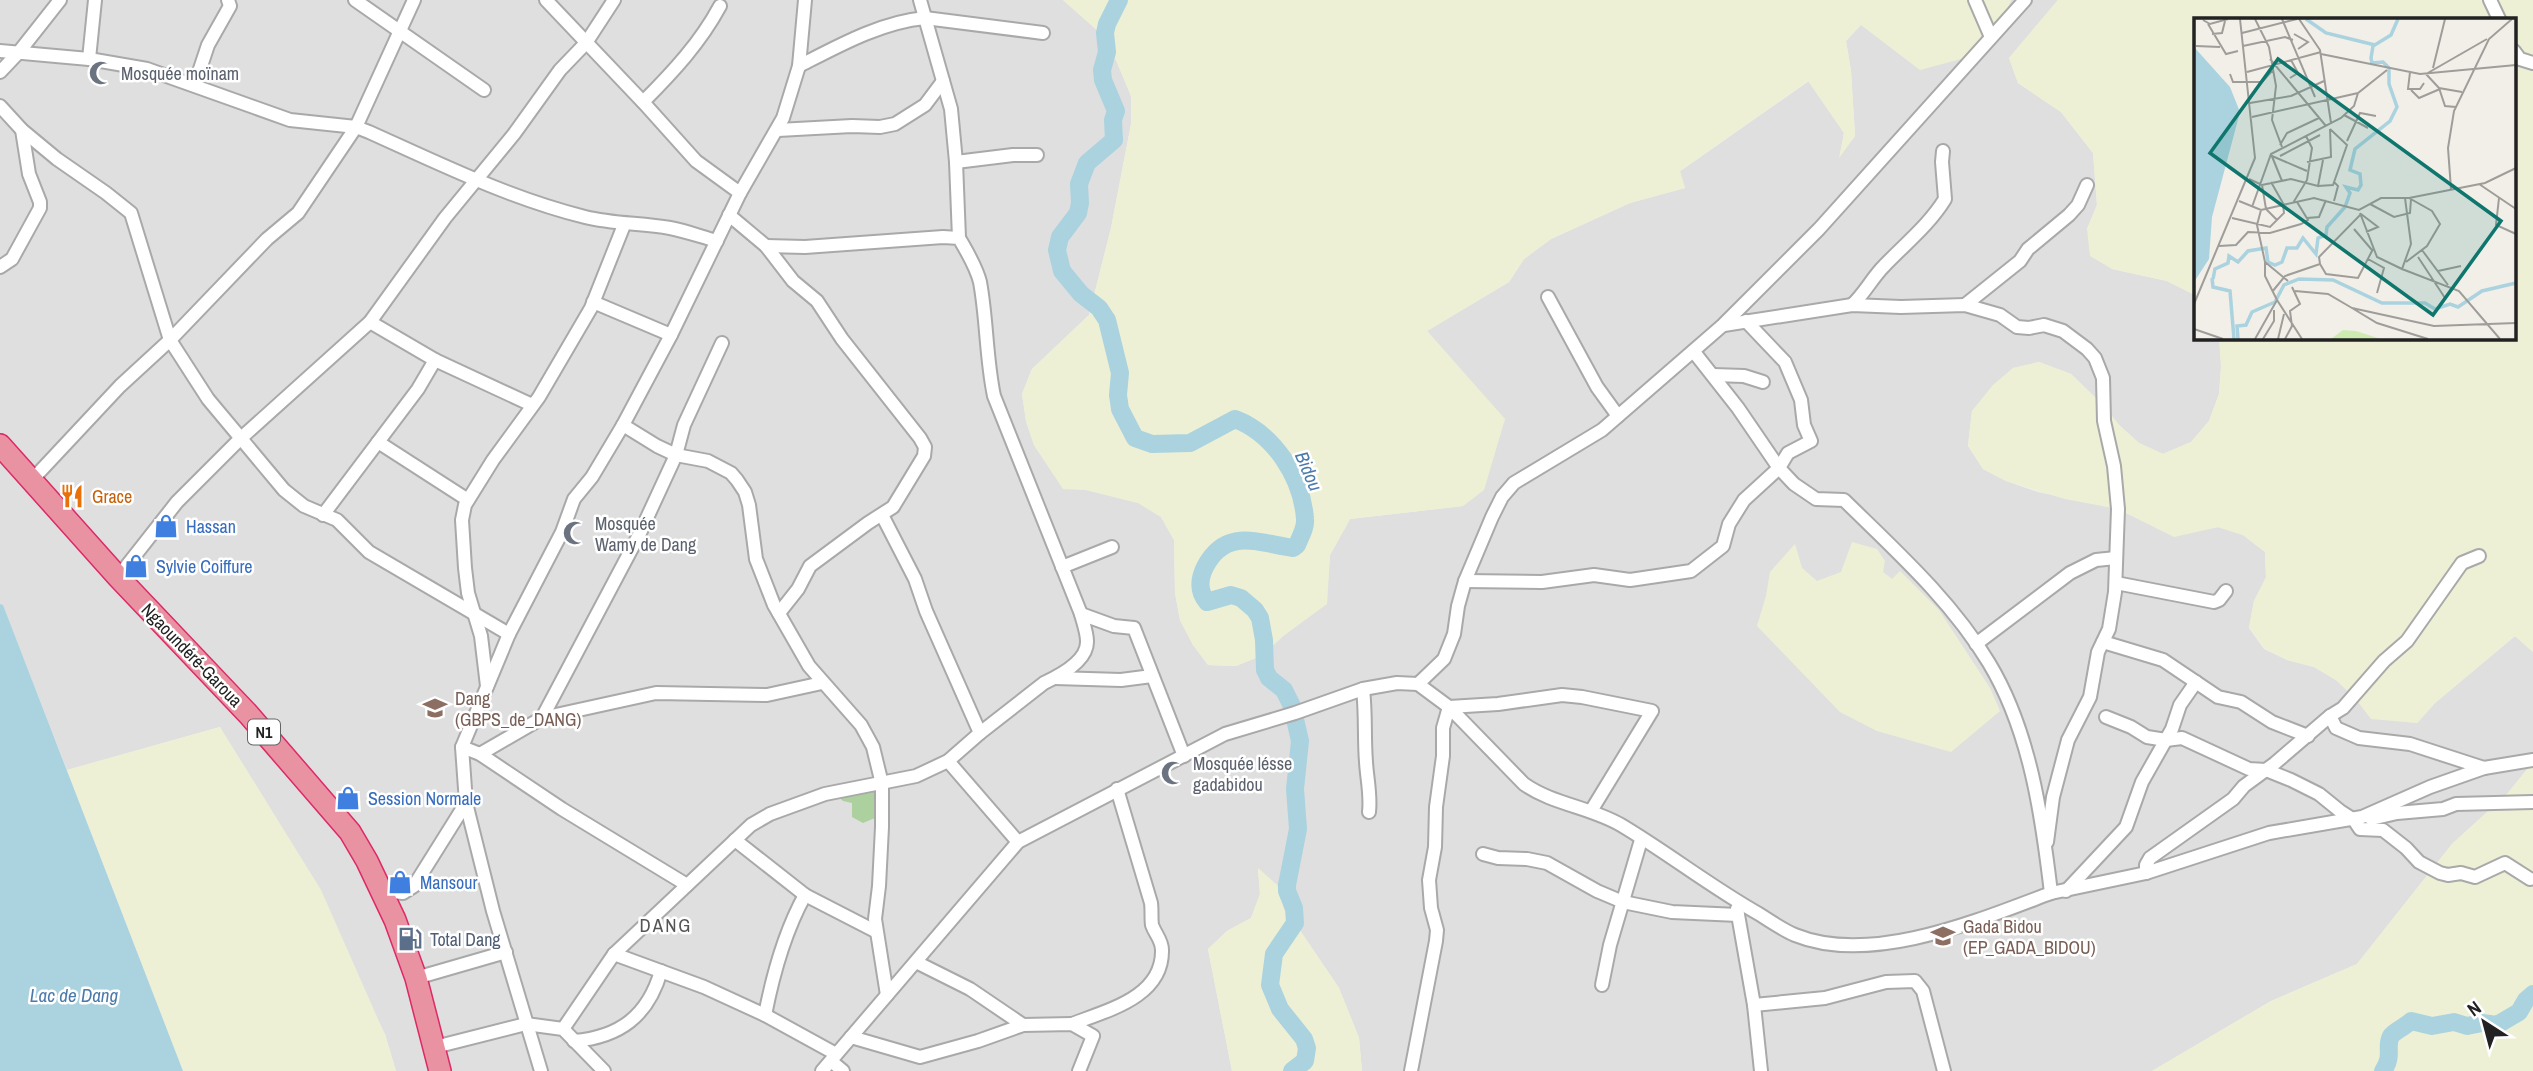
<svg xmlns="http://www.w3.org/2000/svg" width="2533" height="1071" font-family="'Archivo Narrow',sans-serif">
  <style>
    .residential { fill: #e0dfdf }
    .farmland { fill: #eef0d5 }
    .forest { fill: #add19e }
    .water { fill: #aad3df }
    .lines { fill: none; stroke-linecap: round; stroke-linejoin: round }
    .river { stroke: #aad3df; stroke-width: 18 }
    .street-casing { stroke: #a9a9a9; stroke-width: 16 }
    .highway-casing { stroke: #dc2a67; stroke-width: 24 }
    .street { stroke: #fff; stroke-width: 12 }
    .highway { stroke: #e892a2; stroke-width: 21 }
    .labels { text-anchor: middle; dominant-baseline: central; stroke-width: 5; stroke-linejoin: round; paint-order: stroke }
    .shield { fill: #fff; stroke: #646464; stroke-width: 2 }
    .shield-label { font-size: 16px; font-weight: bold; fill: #222 }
    .worship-label { font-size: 18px; fill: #5b616d; stroke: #fff; text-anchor: start }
    .food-label { font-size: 18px; fill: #c56008; stroke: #fff; text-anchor: start }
    .shop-label { font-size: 18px; fill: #366cbe; stroke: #fff; text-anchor: start }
    .street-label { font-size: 18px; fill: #222; stroke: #fff }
    .education-label { font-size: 18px; fill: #785e54; stroke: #fff; text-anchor: start }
    .service-label { font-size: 18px; fill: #4e5e75; stroke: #fff; text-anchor: start }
    .water-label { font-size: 19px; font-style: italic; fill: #4a7aab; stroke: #fff }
    .neighbourhood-label { font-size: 19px; letter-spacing: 2px; fill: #555; stroke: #fff }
    .inset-river { fill: none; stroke: #aad3df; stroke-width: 3.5 }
    .inset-road { fill: none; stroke: #9f9d99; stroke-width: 2 }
    .view { fill: #0f766e; fill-opacity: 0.15; stroke: #0f766e; stroke-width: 3.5 }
    .inset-edge { fill: none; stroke: #222; stroke-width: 3.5 }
  </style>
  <rect width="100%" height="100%" fill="#f2efe9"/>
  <path class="residential" d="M0,0H1063L1106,38L1108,52L1116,60L1131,96V124L1111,228L1089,315L1032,369L1022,394L1026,421L1034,445L1063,488L1086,490L1139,503L1161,517L1174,540L1175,593L1180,620L1193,645L1208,665L1236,666L1263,655L1283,636L1326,604L1330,555L1350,519L1463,506L1504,419L1427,331L1509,282L1524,259L1551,239L1630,203L1685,188L1679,172L1809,81L1844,133L1840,155L1855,136L1851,71L1846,41L1861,24L1996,33L2011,0H2058L2009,58L2018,83L2061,112L2093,153L2097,205L2087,229L2112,269L2167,281L2195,295V338H2219L2220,341L2221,367L2219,394L2209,421L2191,442L2163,454L2139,443L2119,425L2103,405L2071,374L2039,362L2013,368L1972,411L1968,446L1983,469L2006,481L2038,492L2118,509L2174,536L2218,527L2243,535L2265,552L2266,578L2254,601L2249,628L2264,649L2287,660L2314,667L2336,680L2355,698L2417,723L2435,703L2515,636L2533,652V762L2507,794L2452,844L2357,964L2271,1001L2152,1071H1362L1359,1038L1339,988L1295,923L1284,910L1277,885L1258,869L1260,894L1251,918L1227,931L1208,949L1232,1071H396L385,1034L220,727L67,770L3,606L0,604Z"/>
  <g class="farmland">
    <path d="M1063,0H2011L1996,33L1972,56L1920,70L1861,25L1846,41L1851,71L1855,136L1839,158L1844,133L1808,81L1680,171L1685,188L1630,203L1551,239L1524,259L1509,282L1427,331L1505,419L1484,490L1463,506L1350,519L1330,555L1327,604L1283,636L1263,655L1236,666L1209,665L1193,645L1180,620L1175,593L1174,540L1161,517L1138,503L1086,490L1063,489L1034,445L1026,421L1022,394L1032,369L1089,315L1111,228L1131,124V96L1116,60L1107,52L1106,38Z"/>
    <path d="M2058,0H2533V652L2515,636L2435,703L2417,723L2371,719L2355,698L2336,680L2314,667L2287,660L2264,648L2249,627L2254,601L2266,577L2265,552L2243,535L2218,527L2174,537L2118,509L2065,499L2006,481L1983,469L1968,445L1972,411L1993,385L2013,368L2039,362L2071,374L2103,405L2119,425L2139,443L2163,454L2191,442L2209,421L2219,394L2221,367L2219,338H2514V19H2195V295L2167,281L2112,269L2090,256L2087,229L2097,205L2093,153L2061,112L2018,83L2009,58Z"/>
    <path d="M1852,542L1877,549L1885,561L1883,572L1892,579L1900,571L1939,610L1990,688L2000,711L1951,752L1877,731L1840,712L1757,626L1766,596L1770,572L1795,544L1802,568L1817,581L1841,572Z"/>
    <path d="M220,727L321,890L385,1035L396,1071H183L67,770Z"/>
    <path d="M2533,762V1071H2152L2271,1001L2357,964L2452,844L2507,794Z"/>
    <path d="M1258,868L1277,885L1284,910L1295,923L1339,988L1359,1038L1362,1071H1232L1208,949L1227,931L1251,918L1260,894Z"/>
  </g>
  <path class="forest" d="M868,788H877L879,796L875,818L863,823L852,817V803L843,801L840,798L842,792H853L856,795Z"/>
  <path class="water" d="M0,604L3,605L183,1071H0Z"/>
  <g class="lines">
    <g class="river">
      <path d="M1119,0L1107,24L1105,33L1107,52L1102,70L1103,80L1116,111L1113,120L1114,140L1087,163L1079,184L1080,203L1078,213L1060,237L1057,250L1062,271L1081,294L1099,308L1107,320L1120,373L1118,395L1120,409L1135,438L1152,444L1190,443L1235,419C1274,434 1302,477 1305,519C1306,528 1300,537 1297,545L1293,548C1258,543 1226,527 1205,567C1199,579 1198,591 1207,602L1231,595L1241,598L1255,610L1260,618L1264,640L1265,670L1269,678L1284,690L1292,706L1300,741L1295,789L1298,829L1287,885V891L1294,908L1295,923L1274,954L1270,985L1280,1009L1304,1039L1307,1048L1305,1061L1292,1071"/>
      <path d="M2383,1071C2394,1055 2385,1047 2391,1036C2396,1030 2405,1027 2411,1021L2432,1026L2454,1022L2467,1026L2482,1023L2497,1025L2519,1012L2526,1000L2533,994"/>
    </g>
    <g class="street-casing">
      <g id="street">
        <path d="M355,0L484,90"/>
        <path d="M546,0L643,102L696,161L740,193"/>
        <path d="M920,0L951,109L956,162L959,238"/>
        <path d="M1975,0L1991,37"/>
        <path d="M2490,0L2499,19"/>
        <path d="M0,51L89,59L147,69L290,120L356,127L369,132C440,164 509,198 585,217C613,224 642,223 670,228C686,231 702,237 717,241"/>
        <path d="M2514,51L2520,59L2533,63"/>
        <path d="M89,59L95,0"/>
        <path d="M799,66C838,46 881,22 925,18L1043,33"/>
        <path d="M0,72L19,52L60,0"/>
        <path d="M195,84L208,45L230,6L228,0"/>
        <path d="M643,102C673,72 700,43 720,6"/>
        <path d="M0,106L22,130L57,159L106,193L131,213L170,340L208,399L284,490L304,506L337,520L369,552L509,634"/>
        <path d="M778,130L852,126L880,127L895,124L925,105L943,81"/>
        <path d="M956,162L1013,155H1037"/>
        <path d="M729,215L766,246L793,281L817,301L842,339L920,438L925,447L924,456L893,507L868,523L810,566L798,589L779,613"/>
        <path d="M766,246L805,247L943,237L959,238C967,252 976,266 980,282C987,320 986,358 994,396L1081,614C1083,622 1087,633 1087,641C1088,661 1059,676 1044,683L980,733"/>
        <path d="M0,267L12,259L40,208V202L29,174L22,130"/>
        <path d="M1548,297L1597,387L1618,416"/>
        <path d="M593,302L671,335"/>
        <path d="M1852,305C1865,293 1872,278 1884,266C1905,244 1929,225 1945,199L1942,162L1943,151"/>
        <path d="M1965,305L2020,261L2028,249L2069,215L2078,205L2087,185"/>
        <path d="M370,322L435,360L532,405"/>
        <path d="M1724,325L1852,305L1901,307L1965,305L2000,315L2017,327L2029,328L2044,325L2063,331L2087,349L2095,358L2103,378L2104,421L2114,466L2118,509L2115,592L2109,629L2098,652L2090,697L2068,740L2053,797L2047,842"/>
        <path d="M1713,375L1744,376L1763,382"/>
        <path d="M623,425L657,446L676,455L708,461L731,473L737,480L745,492L749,505L756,559L774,605L809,666L861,725L873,747L882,784V827L879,886L875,919L887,995"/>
        <path d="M378,442L468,500"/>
        <path d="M32,480L120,386L170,340L267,239L298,213L356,127L414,0"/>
        <path d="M323,515L418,389L435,360"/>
        <path d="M1062,567L1112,547"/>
        <path d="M118,577L177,502L240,439L370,322L445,218L514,134L560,70L586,43L614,0"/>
        <path d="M1465,581L1542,582L1594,575L1630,580L1691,571L1723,546L1729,524L1744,500L1779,468L1788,453L1811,441L1804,425L1801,400L1785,362L1746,321"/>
        <path d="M2116,583L2214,602L2219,600L2226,591"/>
        <path d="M1081,614L1114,626L1134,628L1184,756"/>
        <path d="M2103,642L2163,660L2218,697L2241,702L2272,722L2308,736"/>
        <path d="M1976,644L2070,573L2096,560L2116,558"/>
        <path d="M1055,678L1121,680L1152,676"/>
        <path d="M1418,684L1449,707L1524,784C1552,804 1590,807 1621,825C1668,853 1711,887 1759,914C1770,921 1783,930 1795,935C1871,966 1979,920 2051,893C2042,816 2030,731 1989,663C1951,600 1896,551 1844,500L1816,499L1794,484L1779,468L1738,408L1694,352"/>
        <path d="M487,686L481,636L468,593L465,568L462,520L465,505L493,460L539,397L591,308L624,225"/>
        <path d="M1363,689C1366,715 1364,737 1366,762C1367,779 1371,795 1369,812"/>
        <path d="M2330,716L2343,708L2384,661L2407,641L2462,563L2479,556"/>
        <path d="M2106,717L2131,727L2147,737L2166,740L2182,738L2249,769L2266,770L2291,780L2319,794L2340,811L2354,820L2360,829L2383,830L2406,848L2419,862L2440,873L2448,875L2461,873L2475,877L2505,863L2530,879"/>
        <path d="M542,718L640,533L676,455L684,425L722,343"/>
        <path d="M462,747L480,754L562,809L687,885"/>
        <path d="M480,754L542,718L656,693L767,695L822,683"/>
        <path d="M948,761L1018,842"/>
        <path d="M2371,819L2397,813L2443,809L2456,804L2533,802"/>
        <path d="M735,840L805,895L875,931"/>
        <path d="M1483,854L1498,858L1527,859L1547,863L1597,891L1623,902L1672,912L1738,915"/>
        <path d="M2146,873V865L2150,858L2233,799L2244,786L2274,764L2330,716L2336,728L2359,738L2410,744L2484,768"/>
        <path d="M381,891L403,893L414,886L466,803"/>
        <path d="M2066,891L2126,827L2142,782L2172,729L2180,705L2196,682"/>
        <path d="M2051,893L2146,873L2269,833L2362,817L2430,787L2484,768L2533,760"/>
        <path d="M1737,909L1754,1005L1761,1071"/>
        <path d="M614,954L704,987L765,1015L836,1054"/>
        <path d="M916,962L970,989L1023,1025"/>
        <path d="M416,978L506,952"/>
        <path d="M1602,985L1610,945L1641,840"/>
        <path d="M1754,1005L1825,998L1886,982L1915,981L1923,991L1944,1071"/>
        <path d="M765,1015C773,974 785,931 805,895"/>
        <path d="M1072,1024C1108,1010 1163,997 1162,950C1162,940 1155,934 1152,925C1151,918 1152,910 1151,903L1117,789"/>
        <path d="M563,1029L614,954L751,825L770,814L825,794L916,776L948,761L980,733L926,611L915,579L882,515"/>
        <path d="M851,1037L920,1057L978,1041L1023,1025L1072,1024L1093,1036L1079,1071"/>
        <path d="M574,1041C620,1037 648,1016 661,971"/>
        <path d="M435,1047L526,1024L563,1029L604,1071"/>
        <path d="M831,1061L843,1071"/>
        <path d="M541,1071L493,911L466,803L462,747L509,634L562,532L574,499L592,477L623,425L671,335L740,193L783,118L799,66L805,0"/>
        <path d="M822,1071L1018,842L1225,734L1295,713L1363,689L1397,683L1418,684L1444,659L1454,634L1458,606L1465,581L1492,517L1502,497L1514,483L1602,430L1723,325L1819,229L2025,0"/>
        <path d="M1411,1071L1436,941L1437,930L1431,908L1429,880L1435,847L1436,807L1443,756V728L1449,707L1498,704L1562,695L1582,697L1652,711L1591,811"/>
      </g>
    </g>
    <g class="highway-casing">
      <path id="highway" d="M0,445L118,577L249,715L350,832L367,861L395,920L416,978L440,1071"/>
    </g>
    <use href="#street" class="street"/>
    <use href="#highway" class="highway"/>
  </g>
  <defs>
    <g id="mosque-bare" transform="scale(1.89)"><path d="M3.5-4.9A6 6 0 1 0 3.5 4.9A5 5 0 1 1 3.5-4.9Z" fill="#6b7280" stroke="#fff" stroke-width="2.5" paint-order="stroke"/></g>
    <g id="restaurant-bare" transform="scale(1.89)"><path d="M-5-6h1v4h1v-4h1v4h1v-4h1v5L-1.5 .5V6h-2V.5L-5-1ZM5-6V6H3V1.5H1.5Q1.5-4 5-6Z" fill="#e8710a" stroke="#fff" stroke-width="2.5" paint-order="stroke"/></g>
    <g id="shop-bare" transform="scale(1.89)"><path d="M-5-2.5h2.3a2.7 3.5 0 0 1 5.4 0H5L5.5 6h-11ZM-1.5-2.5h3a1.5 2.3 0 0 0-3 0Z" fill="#3f7fe0" stroke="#fff" stroke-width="2.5" paint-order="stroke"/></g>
    <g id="school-bare" transform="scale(1.89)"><path d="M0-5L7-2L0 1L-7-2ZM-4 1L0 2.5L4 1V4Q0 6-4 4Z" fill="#8d6e63" stroke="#fff" stroke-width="2.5" paint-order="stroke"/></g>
    <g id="fuel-bare" transform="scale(1.89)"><path d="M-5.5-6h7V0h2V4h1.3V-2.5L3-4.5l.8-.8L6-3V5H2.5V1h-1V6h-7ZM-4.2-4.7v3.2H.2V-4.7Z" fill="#5c6f8a" stroke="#fff" stroke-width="2.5" paint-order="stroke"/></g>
  </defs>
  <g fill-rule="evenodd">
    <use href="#mosque-bare" x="101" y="73"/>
    <use href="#restaurant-bare" x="72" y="496"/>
    <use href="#shop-bare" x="166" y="526"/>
    <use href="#mosque-bare" x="575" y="533"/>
    <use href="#shop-bare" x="136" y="566"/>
    <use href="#school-bare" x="435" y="708"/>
    <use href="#mosque-bare" x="1173" y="773"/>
    <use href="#shop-bare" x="348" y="798"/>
    <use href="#shop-bare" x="400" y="882"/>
    <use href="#school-bare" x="1943" y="936"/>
    <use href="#fuel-bare" x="410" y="939"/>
  </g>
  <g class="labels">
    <rect class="shield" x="248" y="719.5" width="32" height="25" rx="5"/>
    <g class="shield-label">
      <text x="264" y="732">N1</text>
    </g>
    <g class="worship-label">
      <text x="121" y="73">Mosquée moïnam</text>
      <text x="595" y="523">Mosquée<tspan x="595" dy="21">Wamy de Dang</tspan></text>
      <text x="1193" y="763">Mosquée lésse<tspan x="1193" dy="21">gadabidou</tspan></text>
    </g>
    <g class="food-label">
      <text x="92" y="496">Grace</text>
    </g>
    <g class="shop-label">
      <text x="186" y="526">Hassan</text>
      <text x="156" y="566">Sylvie Coiffure</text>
      <text x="368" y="798">Session Normale</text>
      <text x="420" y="882">Mansour</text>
    </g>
    <g class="street-label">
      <text transform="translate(192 655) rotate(46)">Ngaoundéré-Garoua</text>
    </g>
    <g class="education-label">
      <text x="455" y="698">Dang<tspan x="455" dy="21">(GBPS_de_DANG)</tspan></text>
      <text x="1963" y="926">Gada Bidou<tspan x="1963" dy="21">(EP_GADA_BIDOU)</tspan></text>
    </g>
    <g class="service-label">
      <text x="430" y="939">Total Dang</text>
    </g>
    <g class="water-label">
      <text transform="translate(1309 471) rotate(67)">Bidou</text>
      <text x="74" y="995">Lac de Dang</text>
    </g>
    <g class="neighbourhood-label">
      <text x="666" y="925">DANG</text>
    </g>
  </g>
  <g transform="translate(2194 18)">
    <rect width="322" height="322" fill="#f2efe9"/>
    <path d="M149,312L162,313L187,321H137Z" fill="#cdebb0"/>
    <path d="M0,29L36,69L46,94L18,199L15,241L0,264Z" fill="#aad3df"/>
    <path class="inset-river" d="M112,1L132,15L181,27M18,260L19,269L36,273L40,321M19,261L21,251L34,245L35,238L44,244L54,233L72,230L74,244L81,247L88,244L93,230H103L109,220L122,236L124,220L132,217L133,209L151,189L156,175L152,169L164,172L167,167L166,156L156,152L161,131L196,103L203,89L195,66V50L189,44L178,45L177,40L179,28L197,17L204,1M44,321L43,308L52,307L58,294L81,284L90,267L105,261L139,262L188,285H231L241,291L256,286L264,289L288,273L322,265"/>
    <path class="inset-road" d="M61,1L75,29L82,68L78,102L88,129M88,1L121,79M105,1L126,32L137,105M9,2L16,6L34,1M14,6L32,36L44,33M48,15L103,1M18,16L28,15L31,3M100,16L114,24L104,31M2,28L26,29M49,28L91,19L99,22M127,36L226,56L322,47M76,41L132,108M239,50L251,1M53,54L127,34M216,54L214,71H226L230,65M36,56L39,64H68L78,53M232,56L293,21M232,56L245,70L268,74M96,60L104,55L97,42M245,70L251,88L262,89M217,72L225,80L246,71M56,85L97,78L130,63M150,97L174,110M58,99L164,75L193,52M153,123L166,95L182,98M86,127L93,115L125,100M77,136L88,163M78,138L113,153M86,138L126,117M113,144L137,139L136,111M55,161L68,167L97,161L124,168L129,142M77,164L90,187M140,164L144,168L140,183M285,166L322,191M68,167L72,191L83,202M124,168L139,167L153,127L136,111M257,171L254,130L260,93L295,21L318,1M305,180L302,207L322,216M45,183L67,192L120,180L165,192L187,180H215L291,165L322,150M99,185L113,162L118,130L112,118M176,186L200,199L216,195L217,181M58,189L77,136L147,100L160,88L164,75M67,192L63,207L71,244L94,263M166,195L183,239L208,251L217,226L211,180M38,200L76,209L90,195L89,187M113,200L125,199L132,182M160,211L178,232M172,214L184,209L167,196L125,239L126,246L132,256L164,260L179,231M25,228L42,227L54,214L76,215L107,206L114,202L103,184M228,232L254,267M224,239L251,280M174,241L190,250L183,275M212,244L233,228L246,206L238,193L215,180M208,251L265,273L306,321M244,253L267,248M101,273L134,276L158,290M78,274L91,258L126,246M83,282L108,321M0,286L61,140L46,1M0,311L29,321M61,321L83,282L71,258V244M69,321L80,303V292M84,321L90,296M91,321L98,308L96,293L106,286L98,269M234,321L183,305L158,290L240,308L322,305"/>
    <path class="view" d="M84,41L307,203L239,297L16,135Z"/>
    <rect width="322" height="322" class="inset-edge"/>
  </g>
  <g transform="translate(2484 1022) rotate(324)" stroke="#ffffff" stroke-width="5" paint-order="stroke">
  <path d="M0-5L12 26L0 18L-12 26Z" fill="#222222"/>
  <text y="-10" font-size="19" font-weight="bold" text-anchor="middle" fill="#222222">N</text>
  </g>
</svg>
